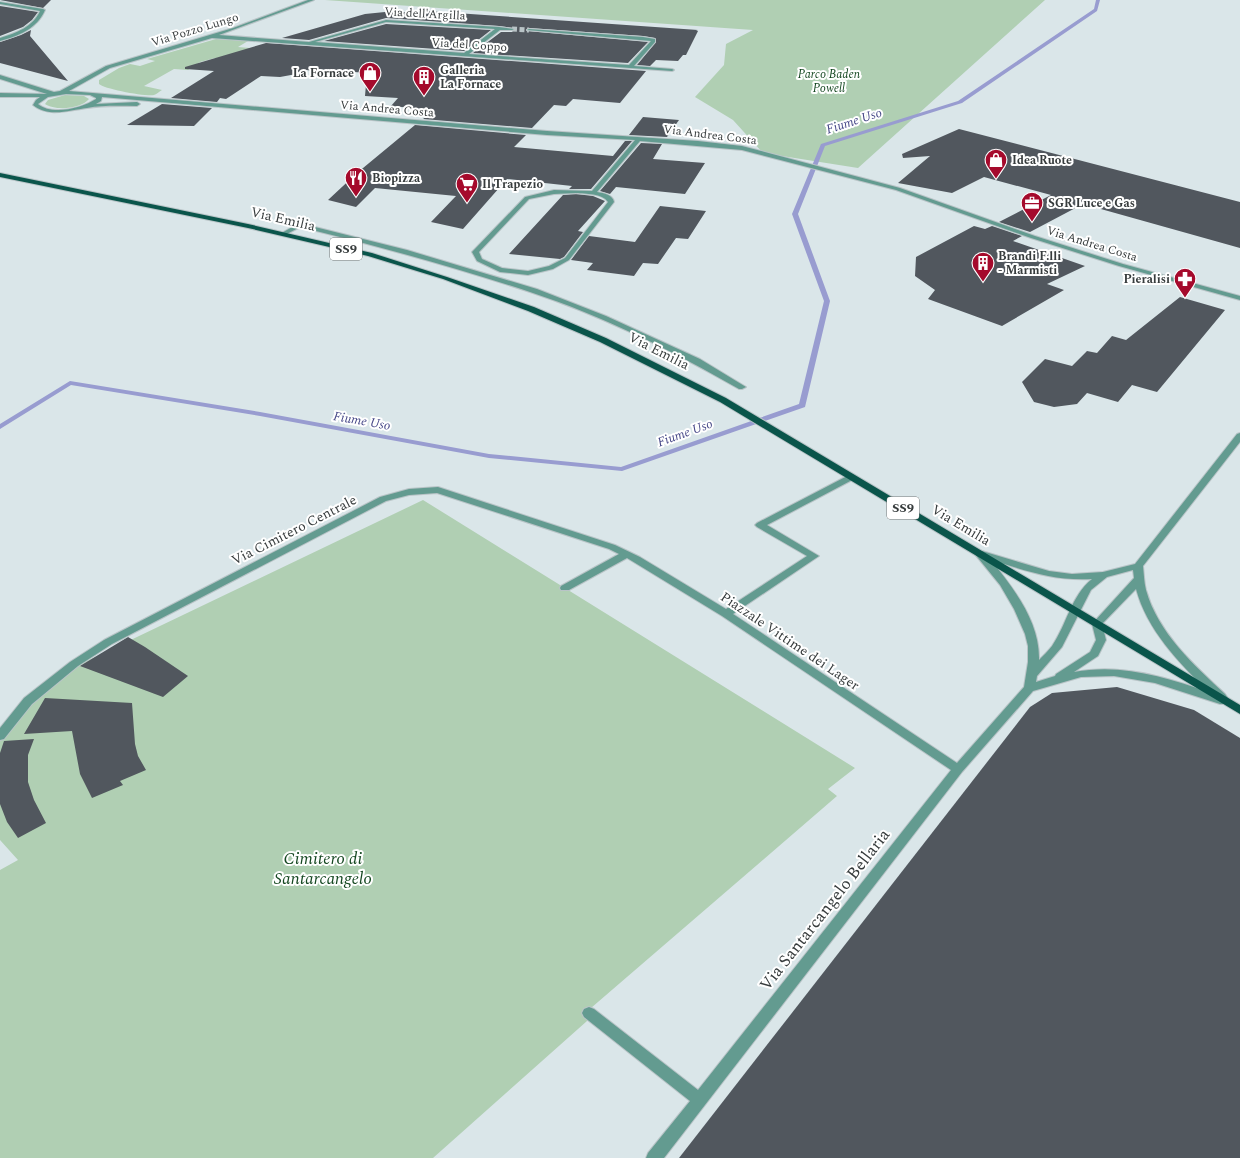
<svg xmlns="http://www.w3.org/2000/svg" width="1240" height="1158" font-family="Spectral,serif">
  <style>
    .green { fill: #b0cfb3 }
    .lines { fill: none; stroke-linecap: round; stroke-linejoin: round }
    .stream { fill: #989cd0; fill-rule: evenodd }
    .building { fill: #51575e }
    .minor-tunnel { stroke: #b9c4c7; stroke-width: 5; stroke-dasharray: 5 2.5; stroke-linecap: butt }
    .minor-casing { stroke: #b9c4c7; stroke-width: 2 }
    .major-casing { stroke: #b9c4c7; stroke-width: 2 }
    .minor { fill: #639b90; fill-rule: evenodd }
    .major { fill: #0a554b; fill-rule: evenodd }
    .labels { text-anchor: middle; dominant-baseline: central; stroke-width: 4; stroke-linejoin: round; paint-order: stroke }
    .far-street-label { font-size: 12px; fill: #373c3d; stroke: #fff }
    .far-poi-label { font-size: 12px; font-weight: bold; fill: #373c3d; stroke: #fff; text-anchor: start }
    .far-park-label { font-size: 12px; font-style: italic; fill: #144720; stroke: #fff }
    .far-water-label { font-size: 13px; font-style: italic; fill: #444586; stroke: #fff }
    .shield { fill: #fff; stroke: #737677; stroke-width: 1 }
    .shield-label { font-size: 13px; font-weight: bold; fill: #373c3d }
    .street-label { font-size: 14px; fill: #373c3d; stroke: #fff }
    .near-park-label { font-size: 17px; font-style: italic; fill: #144720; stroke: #fff }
    .near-street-label { font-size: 17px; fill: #373c3d; stroke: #fff }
  </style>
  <rect width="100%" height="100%" fill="#dae6e9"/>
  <g class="green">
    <path d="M325,0H1045L858,168L763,153L733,120L695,97L724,65L726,44L753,30Z"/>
    <path d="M216,39L248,41L238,47L344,56L215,58L200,62L188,70L174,69L144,86L162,90C160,91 157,94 154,95C147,97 104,89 99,84V80L119,68L130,64L140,66L155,61L147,59Z"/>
    <path d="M65,95L84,96L89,99C81,109 55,111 45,104L48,100Z"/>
    <path d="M423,500L855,768L828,789L837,796L591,1008L596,1013L433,1158H0V870L18,860L0,840V736L66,671Z"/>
  </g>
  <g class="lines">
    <path class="stream" d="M1096,0H1100L1097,11L962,103L825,146L798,214L830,301L805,407L622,471L489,458L260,416L71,385L0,429V424L70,381L260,412L489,454L621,467L799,404L824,301L792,214L821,144L958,101L1094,9Z"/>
  </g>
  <g class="building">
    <path d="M0,0H51L43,8Z"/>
    <path d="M0,6L38,12L32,20L23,27L0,36Z"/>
    <path d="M427,11L698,30L696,31H698L686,55H683L678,61L656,60L650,66L637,65L656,42L655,38L643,36L529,28L526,30L527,31L648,42L628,63L473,53L501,32H512L515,29L514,28L499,26L386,18L309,40L282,38L365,14L385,12H424Z"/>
    <path d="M386,24L491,30L464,51L324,41Z"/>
    <path d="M31,30L30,36L68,81L0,63V42L21,35Z"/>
    <path d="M266,43L646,71L620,103L573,99L566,106L554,105L532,128L423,119L434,110L391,106L398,98L365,96L367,73L316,69L313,71L307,70L302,73L280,77L261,76L226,99L220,98L217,102L171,98L214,71L185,69V67Z"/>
    <path d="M162,104L212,108L194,126L127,125Z"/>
    <path d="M643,117L679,120L667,137L629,135Z"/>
    <path d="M415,125L526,135L514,147L613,156L625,141H632L591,189H569L572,186L507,179L463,229L431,222L456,196L375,188L356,207L328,200L357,173Z"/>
    <path d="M959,129L1240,202V248L1083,204L1030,232L999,222L1051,195L984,177L952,193L898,183L930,156L903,158L902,154Z"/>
    <path d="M641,143L662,144L653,159L705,163L685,194L616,187L610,194L600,191Z"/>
    <path d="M576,194L593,196L605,201L578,231L583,232L564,257L560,259L509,254L563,195Z"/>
    <path d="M660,206L706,211L688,239L676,238L658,264L643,263L634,276L587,270L593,263L571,260L589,236L635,242Z"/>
    <path d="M974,226L985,229L992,226L1022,236L1013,241L1085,266L1047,284L1064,290L1002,326L928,299L935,290L915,276L916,257Z"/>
    <path d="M1180,297L1225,310L1157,392L1132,385L1118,402L1087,393L1077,404L1054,407L1034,402L1022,382L1045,359L1072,366L1087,351L1097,353L1112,336L1126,340Z"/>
    <path d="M128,637L145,647L188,676L163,697L80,666Z"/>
    <path d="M1117,687L1194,710L1240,738V1158H679L1030,707L1052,693Z"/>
    <path d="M45,698L132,703L135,744L138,756L146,770L120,781L123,785L92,798L80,774L72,731L24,734Z"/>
    <path d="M34,739L28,755V782L34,800L46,823L18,838L7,822L0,804V753L4,741Z"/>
  </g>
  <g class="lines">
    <path class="minor-tunnel" d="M512,29L529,30"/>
    <g class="minor-casing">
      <g id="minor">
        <path d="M308,0H314L219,35L309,42L386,20L499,27L514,29L512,30H500L469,54L629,65L651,41L527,30L529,29L643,37L655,39V42L634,66L672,69L674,70L672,71L212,38L110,68L69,91L547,131L698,141L742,146L900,188L1035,236L1123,264L1240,296V300L1119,266L1031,238L896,190L742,150L640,141L597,192C604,193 613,195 614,202L569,260L553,269L528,275L500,272L477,261L472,252L525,197L554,190L592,191L635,140L547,135L102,97L101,101L96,104L137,102L140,104L137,106C121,106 103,105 87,108C70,110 49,118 33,105L36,100L40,97H0V93L47,94L0,79V75L54,92L60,91L106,66L233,28ZM386,22L495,29L464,53L315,42ZM66,94L90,95L96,98V99C82,108 52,116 38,104L48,97ZM576,193C586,194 602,193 608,202L565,258L549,266L528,271L502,268L482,259L479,252L529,199L554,194Z"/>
        <path d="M0,2L43,9L45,10C37,29 18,36 0,41V38C16,33 33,27 40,11L0,4Z"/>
        <path d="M299,223L407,250L537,289L606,316L700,359L746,387L742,389H739C673,351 603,316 530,292C454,267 378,246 300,227L285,235L280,234Z"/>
        <path d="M1240,433V442L1143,566C1144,575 1144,582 1146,590C1158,633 1194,665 1225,694L1230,701L1228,704H1220L1155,683L1114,676L1081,677L1033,691L962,772L664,1158H646L648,1153L690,1101L584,1017L582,1013L584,1009L589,1007L594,1009L698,1090L951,770L722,616L627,558L569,590H561L560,588L561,586L619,554L609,549L437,493L409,495L386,501L112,644L78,666L32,704L4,739L0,740V728L24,698L70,662L104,640L380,497L409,489L438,487L615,545L640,557L726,609L807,556L757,527L755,525L757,523L851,474L854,475L855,477L854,479L767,525L819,556L733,614L957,763L1024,687L1028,662V646L1025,634L1014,609L1000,585L974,553L976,551H982L1049,571L1072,574L1103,572L1135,564L1237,434ZM991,560C1027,571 1054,581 1092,579C1071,596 1067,624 1052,646C1048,651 1043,656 1039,660C1040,622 1014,589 991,560ZM1133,570L1134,578L1092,624L1096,640L1090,652L1056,674L1055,676L1036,682L1037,676L1062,647L1091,590L1107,577ZM1136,589C1147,630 1179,663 1209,692C1165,677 1121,663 1074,672L1098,656L1106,640L1102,624Z"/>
      </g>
    </g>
    <g class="major-casing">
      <path id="major" d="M0,173L248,224L372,253L447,277L534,307L606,338L726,398L1240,705V714L720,402L600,342L528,311L443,279L368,256L248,228L0,177Z"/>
    </g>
    <use href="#minor" class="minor"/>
    <use href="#major" class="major"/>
  </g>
  <defs>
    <g id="shop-pin" transform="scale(1.15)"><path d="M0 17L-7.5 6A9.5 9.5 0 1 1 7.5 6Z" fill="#a50a2c" stroke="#fff"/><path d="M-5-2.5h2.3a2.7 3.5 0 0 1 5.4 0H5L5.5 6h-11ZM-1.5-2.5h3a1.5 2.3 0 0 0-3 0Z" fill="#fff"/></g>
    <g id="building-pin" transform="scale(1.15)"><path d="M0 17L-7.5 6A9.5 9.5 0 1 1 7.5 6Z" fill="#a50a2c" stroke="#fff"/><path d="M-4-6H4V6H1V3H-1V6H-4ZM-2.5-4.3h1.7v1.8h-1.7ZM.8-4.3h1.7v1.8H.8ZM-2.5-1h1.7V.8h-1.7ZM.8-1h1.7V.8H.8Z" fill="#fff"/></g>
    <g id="restaurant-pin" transform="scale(1.15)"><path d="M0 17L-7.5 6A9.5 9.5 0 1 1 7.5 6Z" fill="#a50a2c" stroke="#fff"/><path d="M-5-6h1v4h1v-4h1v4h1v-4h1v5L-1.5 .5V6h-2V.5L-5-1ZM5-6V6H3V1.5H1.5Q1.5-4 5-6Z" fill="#fff"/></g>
    <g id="supermarket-pin" transform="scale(1.15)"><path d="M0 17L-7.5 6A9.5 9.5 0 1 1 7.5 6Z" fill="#a50a2c" stroke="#fff"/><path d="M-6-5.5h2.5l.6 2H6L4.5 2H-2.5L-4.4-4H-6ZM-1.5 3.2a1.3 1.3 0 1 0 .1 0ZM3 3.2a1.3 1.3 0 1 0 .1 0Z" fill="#fff"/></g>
    <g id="office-pin" transform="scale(1.15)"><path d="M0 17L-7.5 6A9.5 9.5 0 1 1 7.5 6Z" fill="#a50a2c" stroke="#fff"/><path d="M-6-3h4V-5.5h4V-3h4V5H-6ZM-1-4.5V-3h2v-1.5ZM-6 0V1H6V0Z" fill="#fff"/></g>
    <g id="pharmacy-pin" transform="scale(1.15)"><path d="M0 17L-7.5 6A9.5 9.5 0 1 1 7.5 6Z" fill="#a50a2c" stroke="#fff"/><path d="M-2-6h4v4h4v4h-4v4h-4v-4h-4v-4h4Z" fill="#fff"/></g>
  </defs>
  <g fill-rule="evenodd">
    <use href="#shop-pin" x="370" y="73"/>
    <use href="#building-pin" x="424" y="77"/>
    <use href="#shop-pin" x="996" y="160"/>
    <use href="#restaurant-pin" x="356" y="178"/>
    <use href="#supermarket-pin" x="467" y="184"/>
    <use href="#office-pin" x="1032" y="203"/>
    <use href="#building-pin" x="983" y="263"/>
    <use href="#pharmacy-pin" x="1185" y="279"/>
  </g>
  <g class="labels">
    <g class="far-street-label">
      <text transform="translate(425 14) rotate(3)">Via dell'Argilla</text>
      <text transform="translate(195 30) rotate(-17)">Via Pozzo Lungo</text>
      <text transform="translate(469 45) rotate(4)">Via del Coppo</text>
      <text transform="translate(387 109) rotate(5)">Via Andrea Costa</text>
      <text transform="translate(710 135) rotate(7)">Via Andrea Costa</text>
      <text transform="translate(1092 244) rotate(17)">Via Andrea Costa</text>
    </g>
    <g class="far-poi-label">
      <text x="440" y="70">Galleria<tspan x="440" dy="14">La Fornace</tspan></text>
      <text x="354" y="73" text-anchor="end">La Fornace</text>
      <text x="1012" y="160">Idea Ruote</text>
      <text x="372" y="178">Biopizza</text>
      <text x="482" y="184">Il Trapezio</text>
      <text x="1048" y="203">SGR Luce e Gas</text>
      <text x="998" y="256">Brandi F.lli<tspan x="998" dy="14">- Marmisti</tspan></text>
      <text x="1170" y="279" text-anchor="end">Pieralisi</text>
    </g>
    <g class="far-park-label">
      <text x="829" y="74">Parco Baden<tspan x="829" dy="14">Powell</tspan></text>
    </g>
    <g class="far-water-label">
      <text transform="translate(854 121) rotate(-18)">Fiume Uso</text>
      <text transform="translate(362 421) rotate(10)">Fiume Uso</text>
      <text transform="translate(685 433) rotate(-20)">Fiume Uso</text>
    </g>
    <g class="shield">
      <rect x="330" y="238" width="32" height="22" rx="3"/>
      <rect x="887" y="497" width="32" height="22" rx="3"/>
    </g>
    <g class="shield-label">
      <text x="346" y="249">SS9</text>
      <text x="903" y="508">SS9</text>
    </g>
    <g class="street-label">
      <text transform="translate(283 219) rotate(13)">Via Emilia</text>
      <text transform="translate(659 351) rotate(27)">Via Emilia</text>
      <text transform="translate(961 525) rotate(31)">Via Emilia</text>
      <text transform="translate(294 530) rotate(-27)">Via Cimitero Centrale</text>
      <text transform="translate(790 641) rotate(34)">Piazzale Vittime dei Lager</text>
    </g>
    <g class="near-park-label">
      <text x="323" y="859">Cimitero di<tspan x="323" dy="20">Santarcangelo</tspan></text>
    </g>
    <g class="near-street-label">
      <text transform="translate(825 910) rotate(-52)">Via Santarcangelo Bellaria</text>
    </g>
  </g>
</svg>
